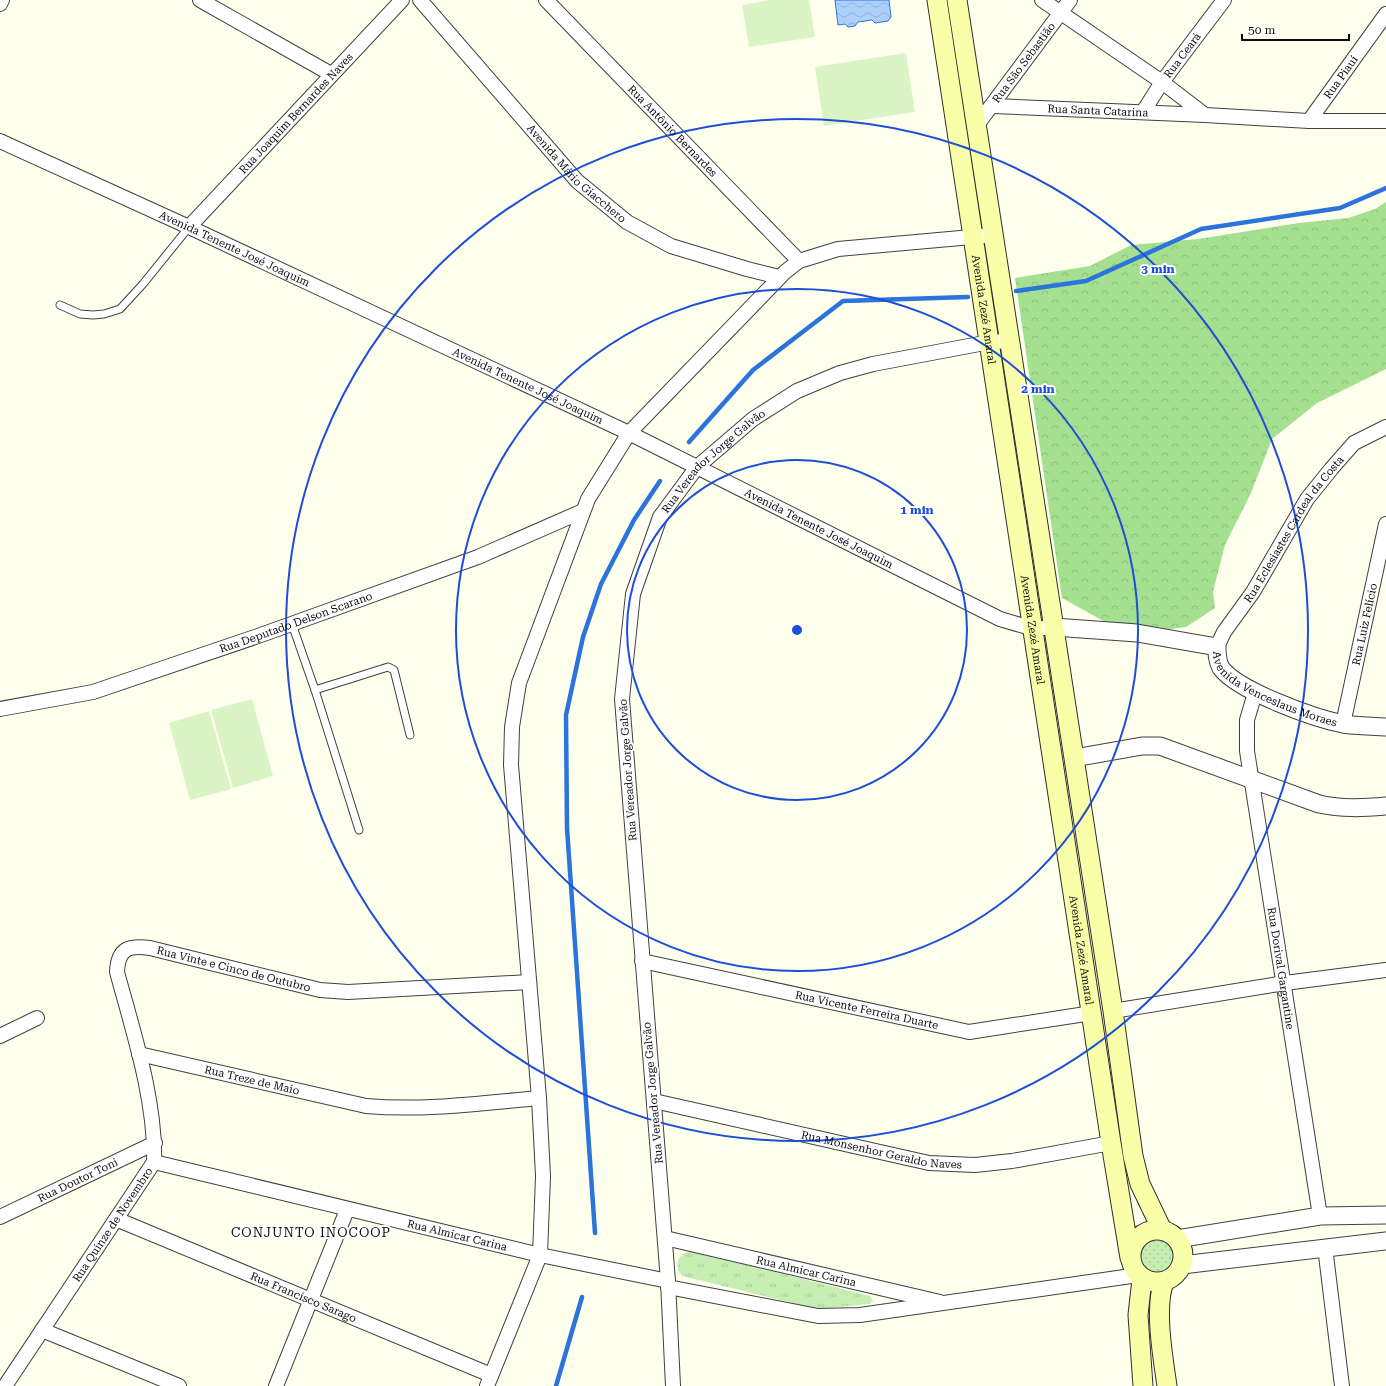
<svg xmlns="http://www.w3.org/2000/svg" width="1386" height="1386" font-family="'Roboto Serif',serif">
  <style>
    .grass { fill: url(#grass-dots) }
    .forest { fill: url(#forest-crowns) }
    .park { fill: url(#park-tufts) }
    .pitch { fill: #dbf4c5 }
    .water { fill: url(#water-waves); stroke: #2b74db }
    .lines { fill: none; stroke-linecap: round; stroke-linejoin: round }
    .stream { stroke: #2b74db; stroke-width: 4.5 }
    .service-casing { stroke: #404040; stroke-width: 9 }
    .minor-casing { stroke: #404040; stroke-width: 16 }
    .tertiary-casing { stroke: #404040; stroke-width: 19 }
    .secondary-casing { stroke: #2f2f2f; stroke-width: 21 }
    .service { stroke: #fff; stroke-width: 7 }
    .minor { stroke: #fff; stroke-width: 14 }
    .tertiary { stroke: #fff; stroke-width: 17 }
    .secondary { stroke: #f8ffa8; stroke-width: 19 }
    .ring { fill: none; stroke: #1d4ed8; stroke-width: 2 }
    .labels { text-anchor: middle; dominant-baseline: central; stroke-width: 4; stroke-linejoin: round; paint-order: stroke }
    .street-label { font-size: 11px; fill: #0d0d0d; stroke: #fff }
    .quarter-label { font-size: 13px; letter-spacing: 1px; fill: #0d0d0d; stroke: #fff }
    .centre { fill: #1d4ed8; stroke: #fff; stroke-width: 2 }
    .ring-label { font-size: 12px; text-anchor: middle; font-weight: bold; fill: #1d4ed8; stroke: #fff; stroke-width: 4; stroke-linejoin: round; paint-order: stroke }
  </style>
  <defs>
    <pattern id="grass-dots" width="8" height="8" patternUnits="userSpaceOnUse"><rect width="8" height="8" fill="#c6eeb3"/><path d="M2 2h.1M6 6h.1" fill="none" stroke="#a9cb99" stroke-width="1.8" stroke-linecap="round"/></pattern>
    <pattern id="forest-crowns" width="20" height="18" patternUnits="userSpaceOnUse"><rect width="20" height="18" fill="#a5e090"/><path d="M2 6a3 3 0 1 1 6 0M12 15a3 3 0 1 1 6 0" fill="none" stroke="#8dbf7b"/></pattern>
    <pattern id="park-tufts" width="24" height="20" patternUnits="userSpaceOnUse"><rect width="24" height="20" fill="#c6eeb3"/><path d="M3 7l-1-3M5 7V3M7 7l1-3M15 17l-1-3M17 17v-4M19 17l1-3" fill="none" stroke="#a9cb99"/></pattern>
    <pattern id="water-waves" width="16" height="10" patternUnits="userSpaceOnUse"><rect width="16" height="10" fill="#accffc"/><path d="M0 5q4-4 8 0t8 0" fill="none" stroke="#93b1d7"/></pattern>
  </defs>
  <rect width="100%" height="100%" fill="#ffffed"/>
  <circle class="grass" cx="1158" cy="1257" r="23"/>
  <path class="forest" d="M1386,202V369L1317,403L1272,439L1251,493L1225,545L1213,592L1215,608L1186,627L1157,631L1116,628L1062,598L1015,278L1090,266L1131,245L1198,239L1299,223L1348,218L1375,209Z"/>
  <path class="park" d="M692,1251L870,1296L873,1301L869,1304L818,1309L682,1276C673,1265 678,1253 692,1251Z"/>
  <g class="pitch">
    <path d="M770,0H809L815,37L749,47L742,5Z"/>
    <path d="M906,53L915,112L824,126L815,67Z"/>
    <path d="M252,699L273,776L233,788L211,710Z"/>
    <path d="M209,711L231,789L190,800L169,723Z"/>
  </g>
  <path class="water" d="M835,0H889L891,17L888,21L875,23L872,20L858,22L855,26L848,27L845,24L838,25Z"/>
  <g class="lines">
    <g class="stream">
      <path d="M1016,291L1086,281L1201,229L1340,208L1386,188"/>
      <path d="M689,442L753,370L843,301L968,297"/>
      <path d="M595,1233L567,828L566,715L583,637L601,584L634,520L660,481"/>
      <path d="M556,1386L582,1297"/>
    </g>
    <g class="service-casing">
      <g id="service">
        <path d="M60,305L80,314L93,315L104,314L120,309L143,284L189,227"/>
        <path d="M292,624L315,690L359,830"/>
        <path d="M315,690L388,667L394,670L410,735"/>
      </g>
    </g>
    <g class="minor-casing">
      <g id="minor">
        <path d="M200,0L331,74"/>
        <path id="s1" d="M420,0L577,181L627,222L671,246L747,269L779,277"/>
        <path id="s2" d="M546,0L799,261"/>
        <path d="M1042,0L1162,82L1205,115"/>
        <path d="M0,4L2,0"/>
        <path id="s3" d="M992,106L1205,115L1309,121H1386"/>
        <path id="s4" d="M1143,112L1162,82L1224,0"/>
        <path id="s5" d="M1309,121L1386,14"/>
        <path id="s6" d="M977,125L1070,0"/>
        <path id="s7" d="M0,141L189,227L629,433L1000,619L1034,629L1054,627"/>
        <path id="s8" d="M189,227L402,0"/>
        <path id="s9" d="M1217,647L1224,632L1253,592L1307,499L1332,468L1354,443L1386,427"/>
        <path id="s10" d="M1255,693L1247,720V751L1320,1216"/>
        <path id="s11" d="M0,709L93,692L258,636L478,557L583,511"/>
        <path id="s12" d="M1343,724L1386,524"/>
        <path id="s13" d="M642,961L969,1032L1092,1013"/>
        <path d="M1113,1011L1285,983L1386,970"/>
        <path d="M0,1036L37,1018"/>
        <path id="s14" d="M139,1054L366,1106C424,1111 482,1103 539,1098"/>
        <path id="s15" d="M654,1101L929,1163L975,1165L1012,1161L1111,1143"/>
        <path id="s16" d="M154,1162L540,1255L668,1281"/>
        <path id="s17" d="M0,1217L155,1143"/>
        <path id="s18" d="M116,1219L491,1375"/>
        <path id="s19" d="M665,1238L940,1302"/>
        <path d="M1325,1247L1342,1386"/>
        <path d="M668,1287L818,1316L860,1315L1138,1275"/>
        <path d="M42,1330L179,1386"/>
        <path id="s20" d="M5,1386L154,1162C156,1101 133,1031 117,972C118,948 129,945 150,948L320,990L348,992L529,982"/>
        <path d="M276,1386L347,1210"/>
        <path d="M487,1386L540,1255L543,1176L539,1098L511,765L512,727L519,683L588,499L629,433L785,272L799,261L838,249L994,235"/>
        <path id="s21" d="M673,1386L668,1281L622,699L633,594L660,517L697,467L753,419L797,391L840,373L873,364L990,342L1009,341"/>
      </g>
    </g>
    <g class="tertiary-casing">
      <g id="tertiary">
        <path id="s22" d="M1054,627L1137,633L1217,647C1217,654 1217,661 1221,668C1238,691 1314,718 1343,724C1357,726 1372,726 1386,727"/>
        <path d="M1074,758L1142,746H1160L1319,804C1342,809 1363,808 1386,806"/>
        <path d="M1177,1239L1320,1216L1386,1215"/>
        <path d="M1182,1265L1386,1241"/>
      </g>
    </g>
    <g class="secondary-casing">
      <g id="secondary">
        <path id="s23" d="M937,0L1111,1143L1130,1258"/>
        <path d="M957,0L1113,1011L1133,1156L1140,1184L1162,1230"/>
        <circle cx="1157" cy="1256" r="26"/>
        <path d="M1142,1279L1138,1315L1143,1386"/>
        <path d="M1164,1282C1154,1307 1163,1358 1167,1386"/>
      </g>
    </g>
    <use href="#service" class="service"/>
    <use href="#minor" class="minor"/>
    <use href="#tertiary" class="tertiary"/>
    <use href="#secondary" class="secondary"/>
  </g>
  <g class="ring">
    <circle cx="797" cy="630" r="170"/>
    <circle cx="797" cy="630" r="341"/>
    <circle cx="797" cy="630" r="511"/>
  </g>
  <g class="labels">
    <g class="street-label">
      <text stroke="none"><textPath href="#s4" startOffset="69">Rua Ceará</textPath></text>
      <text stroke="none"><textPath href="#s6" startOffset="78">Rua São Sebastião</textPath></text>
      <text stroke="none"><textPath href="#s5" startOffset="54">Rua Piauí</textPath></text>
      <text stroke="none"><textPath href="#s3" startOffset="106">Rua Santa Catarina</textPath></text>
      <text stroke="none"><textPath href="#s8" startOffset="156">Rua Joaquim Bernardes Naves</textPath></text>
      <text stroke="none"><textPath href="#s2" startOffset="182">Rua Antônio Bernardes</textPath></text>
      <text stroke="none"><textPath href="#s1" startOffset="234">Avenida Mário Giacchero</textPath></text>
      <text stroke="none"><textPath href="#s7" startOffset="258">Avenida Tenente José Joaquim</textPath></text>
      <text stroke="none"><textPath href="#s23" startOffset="313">Avenida Zezé Amaral</textPath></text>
      <text stroke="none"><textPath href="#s7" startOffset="582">Avenida Tenente José Joaquim</textPath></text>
      <text stroke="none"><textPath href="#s21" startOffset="954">Rua Vereador Jorge Galvão</textPath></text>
      <text stroke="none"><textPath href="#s7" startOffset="906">Avenida Tenente José Joaquim</textPath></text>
      <text stroke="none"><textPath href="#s9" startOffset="141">Rua Eclesiastes Cardeal da Costa</textPath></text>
      <text stroke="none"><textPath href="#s11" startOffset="309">Rua Deputado Delson Scarano</textPath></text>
      <text stroke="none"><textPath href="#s12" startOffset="102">Rua Luiz Felício</textPath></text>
      <text stroke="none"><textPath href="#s23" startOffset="637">Avenida Zezé Amaral</textPath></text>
      <text stroke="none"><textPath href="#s22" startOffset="242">Avenida Venceslaus Moraes</textPath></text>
      <text transform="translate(628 770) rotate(-94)">Rua Vereador Jorge Galvão</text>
      <text stroke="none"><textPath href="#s23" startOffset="961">Avenida Zezé Amaral</textPath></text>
      <text stroke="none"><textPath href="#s10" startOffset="279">Rua Dorival Gargantine</textPath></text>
      <text stroke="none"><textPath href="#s20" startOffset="599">Rua Vinte e Cinco de Outubro</textPath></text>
      <text stroke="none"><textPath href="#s13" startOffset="230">Rua Vicente Ferreira Duarte</textPath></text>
      <text stroke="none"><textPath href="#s14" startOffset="116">Rua Treze de Maio</textPath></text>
      <text transform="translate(653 1093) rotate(-95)">Rua Vereador Jorge Galvão</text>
      <text stroke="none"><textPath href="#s15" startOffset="233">Rua Monsenhor Geraldo Naves</textPath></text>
      <text stroke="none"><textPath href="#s17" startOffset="86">Rua Doutor Toni</textPath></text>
      <text stroke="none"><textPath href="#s20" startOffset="194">Rua Quinze de Novembro</textPath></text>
      <text stroke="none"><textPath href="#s16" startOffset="312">Rua Almicar Carina</textPath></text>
      <text stroke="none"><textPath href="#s19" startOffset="145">Rua Almicar Carina</textPath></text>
      <text stroke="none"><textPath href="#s18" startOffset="203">Rua Francisco Sarago</textPath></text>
    </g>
    <g class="quarter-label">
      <text x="311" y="1232">CONJUNTO INOCOOP</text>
    </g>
  </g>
  <circle cx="797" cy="630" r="6" class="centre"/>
  <g class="ring-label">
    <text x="1158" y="273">3 min</text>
    <text x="1038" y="393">2 min</text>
    <text x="917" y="514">1 min</text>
  </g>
  <path d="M1242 34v6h107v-6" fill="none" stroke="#0d0d0d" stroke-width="2"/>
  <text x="1248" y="34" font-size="12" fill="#0d0d0d" stroke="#ffffff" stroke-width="3" paint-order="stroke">50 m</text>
</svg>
